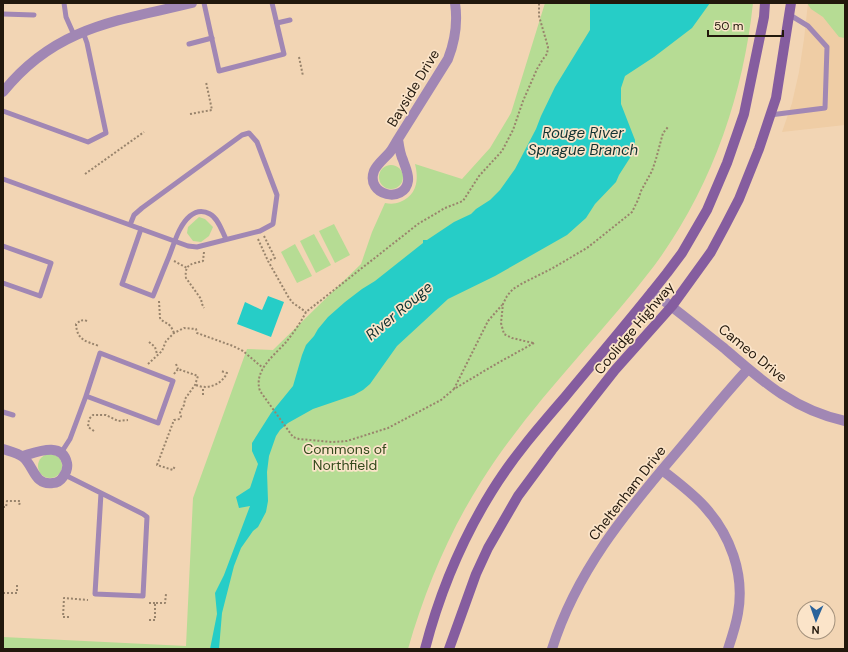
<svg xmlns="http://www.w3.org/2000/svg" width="848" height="652" font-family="'DM Sans',sans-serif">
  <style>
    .built { fill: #efcda5 }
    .green { fill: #b6dc94 }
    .water { fill: #26cdc7 }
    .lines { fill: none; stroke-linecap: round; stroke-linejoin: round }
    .path { stroke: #99846c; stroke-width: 2; stroke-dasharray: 2 2; stroke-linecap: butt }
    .service { stroke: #a187b4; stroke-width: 5 }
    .minor { stroke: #a187b4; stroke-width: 10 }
    .secondary { stroke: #855d9f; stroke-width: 10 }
    .labels { text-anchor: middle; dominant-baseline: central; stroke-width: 3.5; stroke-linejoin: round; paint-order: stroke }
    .street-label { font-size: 14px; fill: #22180c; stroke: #fbe4c9 }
    .park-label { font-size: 14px; fill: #33491b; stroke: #fbe4c9 }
    .water-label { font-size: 15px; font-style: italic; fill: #123231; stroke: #fbe4c9 }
  </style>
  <rect width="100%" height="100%" fill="#f2d5b4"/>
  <path class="built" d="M808,3H845V125L782,132L792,103L799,72L804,39Z"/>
  <g class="green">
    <path d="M545,3H753C743,97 711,189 654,266C598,339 530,404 481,482C448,534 425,590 408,649H3V637L186,646L193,498L247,349L273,350L361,264L372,232L385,203C390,204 395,204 400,202C417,195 419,180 415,164L462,179L490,148L511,113Z"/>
    <path d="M807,3H845V38L839,37L823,17L811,9Z"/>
    <circle cx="391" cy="177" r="12"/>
    <path d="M199,217L205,219L213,227L209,236L201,242L193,241L187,233L188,227Z"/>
    <path d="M334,224L350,255L335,263L319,231Z"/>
    <path d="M314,234L331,265L316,273L300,241Z"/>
    <path d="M295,244L312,276L297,283L281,252Z"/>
    <circle cx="50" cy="466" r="12"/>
  </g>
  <g class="water">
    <path d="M590,3H710L692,28L654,57L625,76L621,88V104L635,140V150L619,175L616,182L595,204L586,218L567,235L560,239L495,276L448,299L397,346L370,384L363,390L354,395L313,409L288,423L280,430L276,436L269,456L267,472L268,501L266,512L258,527L253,531L241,548L234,566L222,613L219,649H210L217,614L215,593L224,575L250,506L239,508L236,497L250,488L258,464L252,451V443L271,413L293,386L302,355L306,345L314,336L318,329L328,317L345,302L362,289L375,281L423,243V240H427L454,222L471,214L476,209L490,200L500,190L515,169L536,129L541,116L555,87L590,30Z"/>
    <path d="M268,296L284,302L271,337L237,324L245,302L262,310Z"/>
  </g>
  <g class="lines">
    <g class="path">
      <path d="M299,57L303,76"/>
      <path d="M190,114L212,110L206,82"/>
      <path d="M85,174L144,132"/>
      <path d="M264,236L275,258L268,261"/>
      <path d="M258,239L268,261L289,298L293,303L306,312"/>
      <path d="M204,252L203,261C193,264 184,263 186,278L201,299L202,304L204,308"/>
      <path d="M174,261L187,268"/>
      <path d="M159,301L160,318C165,325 169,320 174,333"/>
      <path d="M87,321C82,319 80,321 76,324C77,340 85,341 99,346"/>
      <path d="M149,342L155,347L157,354"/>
      <path d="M533,343L512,338L504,334L501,323L503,304L507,296L513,289L523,283L551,269L587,248L632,212L638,200L641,191L652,171L656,159L663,133L668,127"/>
      <path d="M534,343L496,364L454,389L441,400L388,428L347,441L332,442L299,439L293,437L260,391C253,370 275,355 287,341C294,332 301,322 306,312L418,224L445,208L463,201L479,176L502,151L513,130L523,101L537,69L543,59L547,54L548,47L539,16V3"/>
      <path d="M148,364L162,351L166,341L174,333L184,328L196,329L197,333L233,346L243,351L263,368"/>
      <path d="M176,364L178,369"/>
      <path d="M174,374L178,369L198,376L195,385L185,399L184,405L180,412L181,416L180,419L174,420L157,465L173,470L175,466"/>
      <path d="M196,385C208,390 221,385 227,373L221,371"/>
      <path d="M454,389L488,321L502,305"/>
      <path d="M203,395V388"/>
      <path d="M94,431L88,427L89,419L93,415H106L118,421L128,420"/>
      <path d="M3,507H6L7,501H20L19,506"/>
      <path d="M3,593H17V583"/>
      <path d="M149,603H155"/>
      <path d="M69,617H63L64,598L88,600"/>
      <path d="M149,620H155V603H165L166,594"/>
    </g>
    <g class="service">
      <path d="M64,3L66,17L74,35"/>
      <path d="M204,3L219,71L284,54L272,3"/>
      <path d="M3,14L34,15"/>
      <path d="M277,23L290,20"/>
      <path d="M189,44L212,38"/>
      <path d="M3,111L88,142L106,133L87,43L83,32"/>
      <path d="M770,115L825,108L827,47L808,26L790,15"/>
      <path d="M3,179L188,246L197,247L260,231L273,224L277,195L257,142L249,133L242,135L142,208L134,215L130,225"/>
      <path d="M141,229L122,284L153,296C158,284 163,271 168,259C174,245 178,226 190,216C196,211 203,210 210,214C218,218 222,231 226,239"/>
      <path d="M3,246L51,263L40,296L3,283"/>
      <path d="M3,412L13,415"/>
      <path d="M61,453L70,439L86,396L158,423L173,381L100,353L86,396"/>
      <path d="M65,475L143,514L147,517L143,596L95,594L101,493"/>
    </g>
    <g class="minor">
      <path d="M3,92C55,27 116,21 192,3"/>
      <path d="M398,139C399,146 400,154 403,160C405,167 409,173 408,181C405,204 365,196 374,171C377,164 385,158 390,152C393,148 395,144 398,139L448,59C455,41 458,23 455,3"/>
      <path d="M652,292C677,310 700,329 724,348C762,381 794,410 845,421"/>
      <path d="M3,449C9,451 18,453 23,457C34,466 34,486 53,483C57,483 61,480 63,477C66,473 68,468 67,463C62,441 37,452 23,456"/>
      <path d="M662,470C676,481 691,492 704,506C730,534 745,574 738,613C736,625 732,637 728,649"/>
      <path d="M552,649C576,572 625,513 677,452C700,425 723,396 748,369"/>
    </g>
    <g class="secondary">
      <path d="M425,649C440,591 461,541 492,491C513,457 539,427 565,397C599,356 634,315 667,273L682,253L707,210L727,163L744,114L764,17L765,3"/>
      <path d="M449,649L476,574L488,548L518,496L552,450L615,370L672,306L711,252L725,226L739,199L759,149L776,98L791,3"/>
    </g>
  </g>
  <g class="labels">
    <g class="street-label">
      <text transform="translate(413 88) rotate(-59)">Bayside Drive</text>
      <text transform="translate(634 328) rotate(-50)">Coolidge Highway</text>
      <text transform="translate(753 353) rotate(39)">Cameo Drive</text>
      <text transform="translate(627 493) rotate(-52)">Cheltenham Drive</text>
    </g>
    <g class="park-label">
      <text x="345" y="449">Commons of<tspan x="345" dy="16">Northfield</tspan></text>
    </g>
    <g class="water-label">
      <text x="583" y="133">Rouge River<tspan x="583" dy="17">Sprague Branch</tspan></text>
      <text transform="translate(399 311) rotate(-40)">River Rouge</text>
    </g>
  </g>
  <rect width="848" height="652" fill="none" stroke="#22180c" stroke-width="8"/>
  <g transform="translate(816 620) rotate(182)"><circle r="19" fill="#fbe4c9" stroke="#a4927d"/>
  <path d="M0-3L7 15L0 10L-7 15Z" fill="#2a639b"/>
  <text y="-6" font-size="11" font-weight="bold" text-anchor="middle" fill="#22180c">N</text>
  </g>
  <path d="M708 30v6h75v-6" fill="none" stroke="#22180c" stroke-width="2"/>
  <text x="714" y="30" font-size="12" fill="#22180c" stroke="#fbe4c9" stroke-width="3" paint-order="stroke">50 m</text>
</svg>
